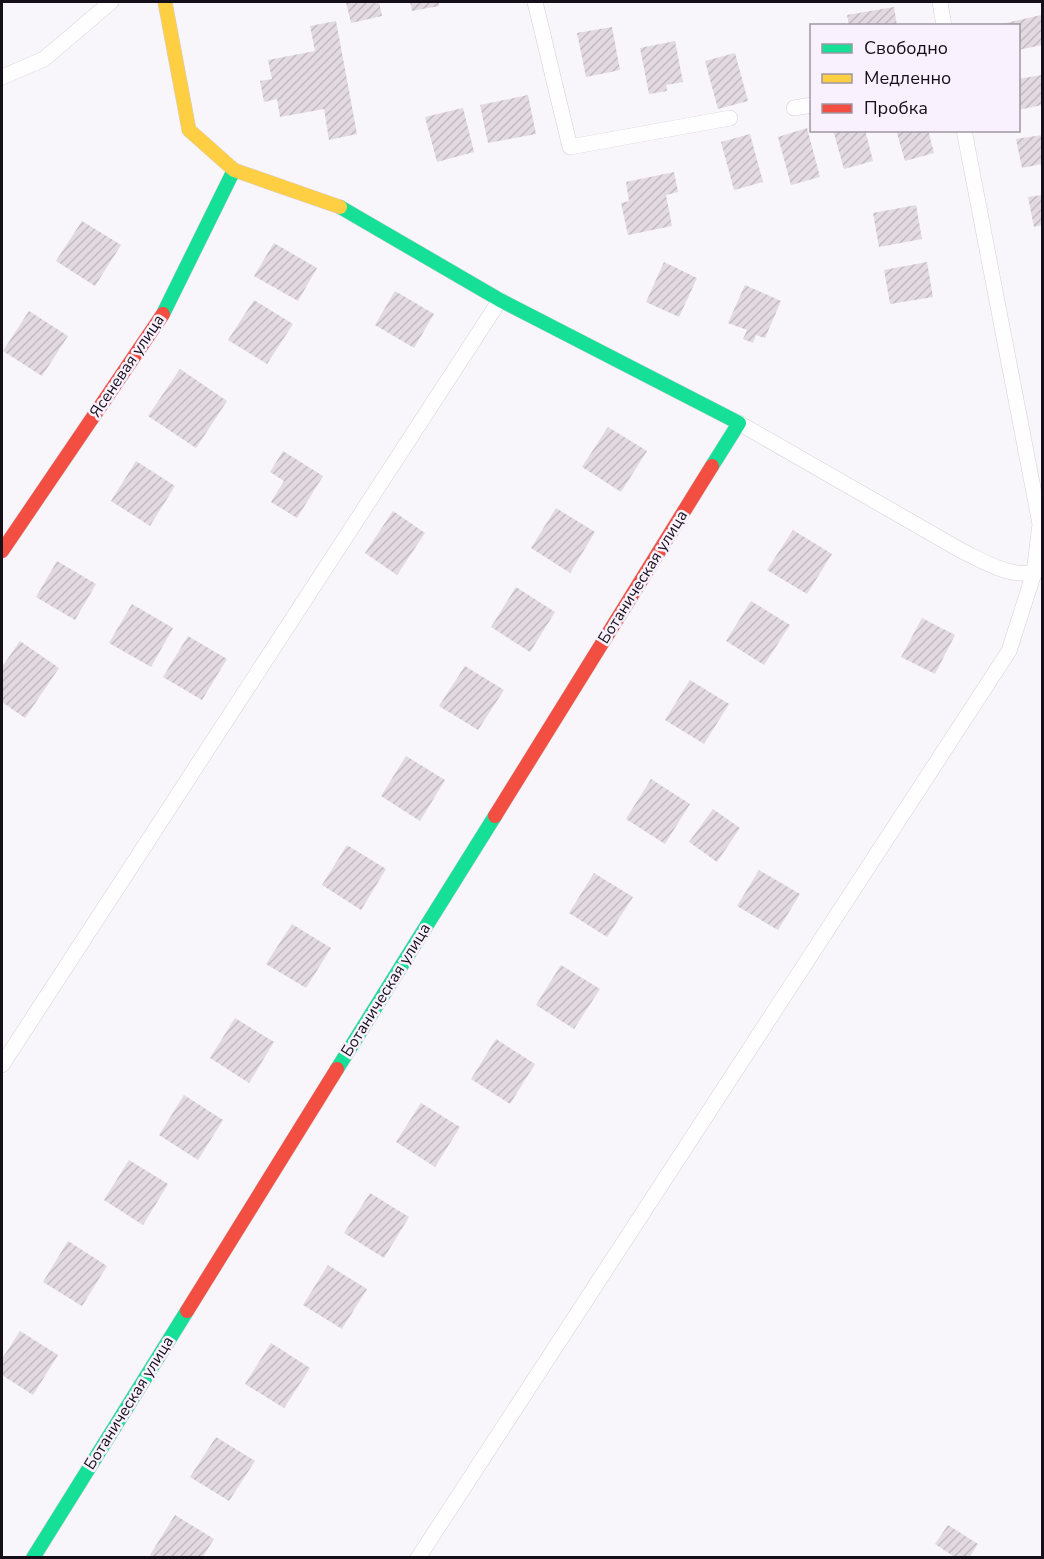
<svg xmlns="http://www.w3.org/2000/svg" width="1044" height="1559" font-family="'Nunito Sans',sans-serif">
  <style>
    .building { fill: url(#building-hatch) }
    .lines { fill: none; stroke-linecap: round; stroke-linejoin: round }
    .lane-casing { stroke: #d4d0d8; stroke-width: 16 }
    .fast-casing { stroke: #d4d0d8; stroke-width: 15 }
    .slow-casing { stroke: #d4d0d8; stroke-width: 15 }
    .jam-casing { stroke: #d4d0d8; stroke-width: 15 }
    .lane { stroke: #fefefe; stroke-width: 15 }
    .fast { stroke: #16e098; stroke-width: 14 }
    .slow { stroke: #ffcf43; stroke-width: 14 }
    .jam { stroke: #f24e42; stroke-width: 14 }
    .labels { text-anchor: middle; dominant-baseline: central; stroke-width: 5; stroke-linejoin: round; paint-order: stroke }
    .street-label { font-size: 16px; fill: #150f19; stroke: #f9f2fe }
  </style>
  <defs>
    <pattern id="building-hatch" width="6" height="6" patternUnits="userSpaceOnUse" patternTransform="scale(1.5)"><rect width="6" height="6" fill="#e2dae0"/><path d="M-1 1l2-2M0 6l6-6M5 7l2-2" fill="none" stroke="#c1bac0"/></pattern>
  </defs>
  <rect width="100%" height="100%" fill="#f8f5fb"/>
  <g class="building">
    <path d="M346,2H379L382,16L351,23Z"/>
    <path d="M410,2H439V6L412,11Z"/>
    <path d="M894,7L897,26H849L847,15Z"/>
    <path d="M1041,15L1042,45L1018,50V26H993Z"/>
    <path d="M336,21L357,134L329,140L324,109L280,117L277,99L264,102L260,81L272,79L268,60L315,51L310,26Z"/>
    <path d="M612,27L620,70L586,77L577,33Z"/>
    <path d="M675,41L683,82L666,85L667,91L649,94L640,48Z"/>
    <path d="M735,53L748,101L718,109L705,61Z"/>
    <path d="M1042,75V105L1018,110V79Z"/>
    <path d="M528,95L536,134L488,143L480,105Z"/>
    <path d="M463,108L474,152L437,162L425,117Z"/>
    <path d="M807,128L820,177L791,185L778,137Z"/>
    <path d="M833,130H865L873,161L844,169Z"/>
    <path d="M896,130H928L934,153L905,161Z"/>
    <path d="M750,134L763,182L734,190L721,142Z"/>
    <path d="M1042,135V164L1022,168L1016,139Z"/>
    <path d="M674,172L678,192L666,195L672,226L628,235L621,203L629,201L626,182Z"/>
    <path d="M1042,195V225L1034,227L1028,197Z"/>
    <path d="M916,205L922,239L879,247L873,213Z"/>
    <path d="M82,221L121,245L95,286L56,261Z"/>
    <path d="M274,243L317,268L298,301L254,276Z"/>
    <path d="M664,262L697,278L679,317L646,302Z"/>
    <path d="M927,262L933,297L890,304L884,270Z"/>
    <path d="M745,285L781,301L765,338L756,335L753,343L743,339L747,330L728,323Z"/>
    <path d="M395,291L434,314L414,348L375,325Z"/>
    <path d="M254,300L293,324L267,364L228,340Z"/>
    <path d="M29,311L68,336L42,376L3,351Z"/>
    <path d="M180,369L227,401L196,448L148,416Z"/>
    <path d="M608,427L647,451L621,492L582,467Z"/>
    <path d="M283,451L323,476L297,518L271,502L284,481L270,472Z"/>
    <path d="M136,461L175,486L150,526L111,501Z"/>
    <path d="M556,508L595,532L570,573L531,548Z"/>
    <path d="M393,511L425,533L397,575L365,553Z"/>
    <path d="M793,530L832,554L807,594L767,570Z"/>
    <path d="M57,561L96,584L75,620L36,597Z"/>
    <path d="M516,587L555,612L530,652L491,627Z"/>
    <path d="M751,601L790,625L764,665L726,641Z"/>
    <path d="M132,604L173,628L151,667L109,643Z"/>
    <path d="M922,618L955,635L935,674L901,657Z"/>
    <path d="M188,636L227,659L202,700L163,677Z"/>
    <path d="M20,641L59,668L25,718L2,702V667Z"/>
    <path d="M465,666L504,690L478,730L439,706Z"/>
    <path d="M690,680L729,704L704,744L665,720Z"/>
    <path d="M406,756L445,780L420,821L381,796Z"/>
    <path d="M651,779L690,804L665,844L626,819Z"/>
    <path d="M713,809L740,828L717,862L689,842Z"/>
    <path d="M347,845L386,869L361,910L322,885Z"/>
    <path d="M759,870L800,894L778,930L737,906Z"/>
    <path d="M594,873L633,897L607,937L569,913Z"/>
    <path d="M292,924L331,948L306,988L266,964Z"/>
    <path d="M561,965L600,989L574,1029L536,1005Z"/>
    <path d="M235,1018L274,1042L249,1083L210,1058Z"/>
    <path d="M496,1039L535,1064L510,1104L471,1079Z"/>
    <path d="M184,1095L223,1120L198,1160L159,1135Z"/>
    <path d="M421,1103L460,1127L435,1167L396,1142Z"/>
    <path d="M129,1160L168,1184L143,1225L104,1200Z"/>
    <path d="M370,1193L409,1217L384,1258L344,1233Z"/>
    <path d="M68,1241L107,1266L82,1306L43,1282Z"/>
    <path d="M328,1265L367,1289L342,1329L303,1305Z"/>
    <path d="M20,1331L58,1355L33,1395L2,1375V1359Z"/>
    <path d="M271,1343L310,1368L284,1408L245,1384Z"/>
    <path d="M216,1437L255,1461L229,1501L190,1477Z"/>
    <path d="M175,1515L214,1539L202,1558H154L150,1555Z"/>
    <path d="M948,1525L978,1544L969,1558H956L935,1544Z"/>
  </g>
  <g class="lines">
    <g class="lane-casing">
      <g id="lane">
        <path d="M535,2L570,147L730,118"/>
        <path d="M940,2L944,26"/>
        <path d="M2,77L44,59L111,2"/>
        <path d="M794,108L812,105"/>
        <path d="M739,423L962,551C985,562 1016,582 1042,569"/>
        <path d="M2,1065L500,300"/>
        <path d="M418,1558L1009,651L1034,573L1040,524L964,130"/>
      </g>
    </g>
    <g class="fast-casing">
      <g id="fast">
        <path d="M340,207L500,300L739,423L712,466"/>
        <path d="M163,314L234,170"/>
        <path d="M337,1069L495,816"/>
        <path d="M33,1558L187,1311"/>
      </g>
    </g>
    <g class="slow-casing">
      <path id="slow" d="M165,2L189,130L234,170L340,207"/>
    </g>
    <g class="jam-casing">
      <g id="jam">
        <path d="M2,551L163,314"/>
        <path d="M495,816L712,466"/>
        <path d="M187,1311L337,1069"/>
      </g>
    </g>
    <use href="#lane" class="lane"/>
    <use href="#fast" class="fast"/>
    <use href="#slow" class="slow"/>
    <use href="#jam" class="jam"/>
  </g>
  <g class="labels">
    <g class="street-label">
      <text transform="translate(127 366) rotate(-56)">Ясеневая улица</text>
      <text transform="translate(643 577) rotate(-58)">Ботаническая улица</text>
      <text transform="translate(386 990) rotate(-58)">Ботаническая улица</text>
      <text transform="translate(129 1403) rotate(-58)">Ботаническая улица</text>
    </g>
  </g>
  <rect width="1044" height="1559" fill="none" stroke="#150f19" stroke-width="6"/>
  <rect x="810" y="24" width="210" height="108" fill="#f9f2fe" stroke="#9e97a2" stroke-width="1.5"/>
  <rect x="822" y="44" width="30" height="9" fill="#16e098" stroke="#9e97a2" stroke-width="1.5"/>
  <text x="864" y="54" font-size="18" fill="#150f19">Свободно</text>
  <rect x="822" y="74" width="30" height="9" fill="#ffcf43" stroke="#9e97a2" stroke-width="1.5"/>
  <text x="864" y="84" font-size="18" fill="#150f19">Медленно</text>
  <rect x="822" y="104" width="30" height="9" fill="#f24e42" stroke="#9e97a2" stroke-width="1.5"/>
  <text x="864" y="114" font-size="18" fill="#150f19">Пробка</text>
</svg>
